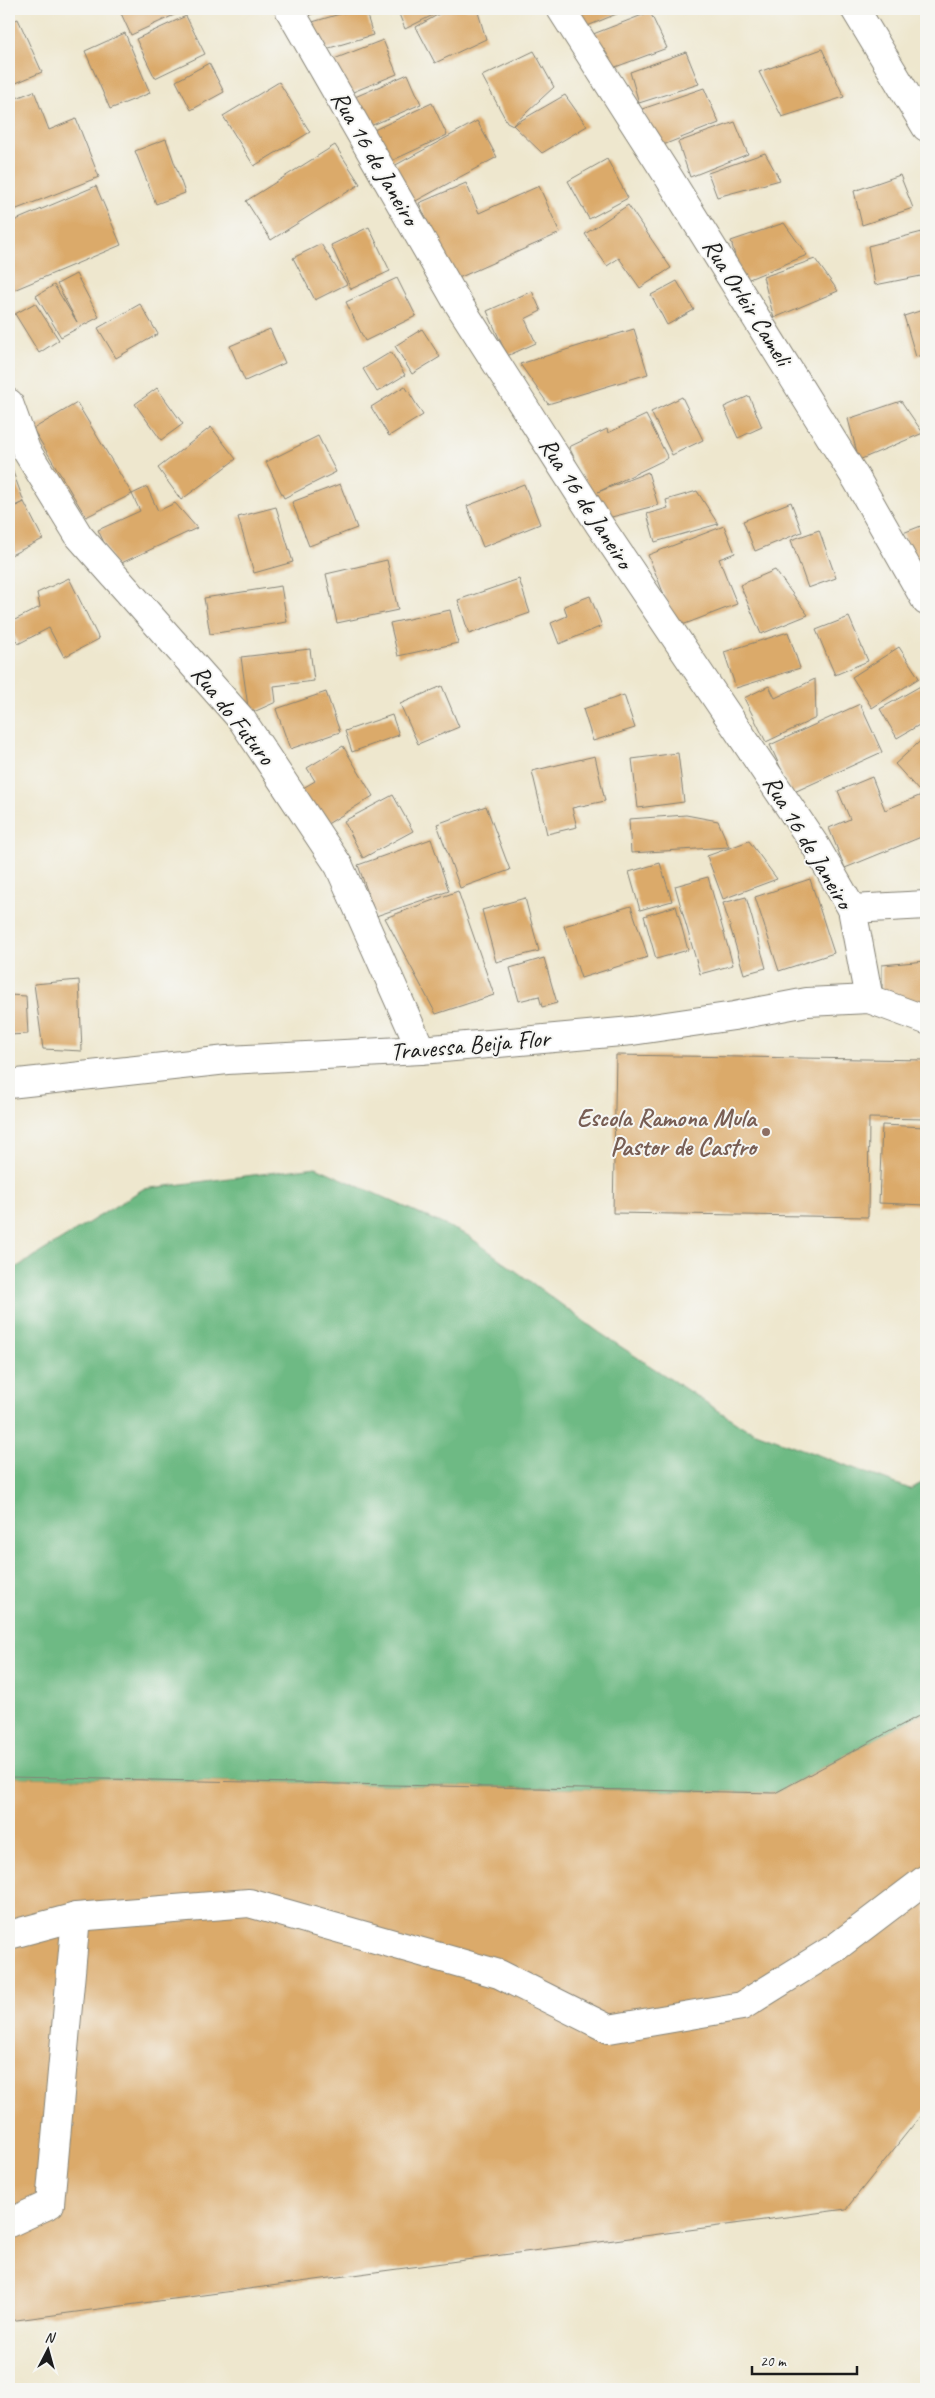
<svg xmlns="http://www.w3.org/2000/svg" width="935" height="2398" font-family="Caveat,sans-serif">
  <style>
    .forest { fill: #6eba84; stroke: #456b50 }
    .building { fill: #dbaa6a }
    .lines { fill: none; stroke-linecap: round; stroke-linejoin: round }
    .minor-casing { stroke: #858275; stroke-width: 30 }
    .minor { stroke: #fff; stroke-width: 28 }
    .education-dot { fill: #8d6e63; stroke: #f6f6f2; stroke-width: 2 }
    .labels { text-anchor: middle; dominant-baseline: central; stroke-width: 4; stroke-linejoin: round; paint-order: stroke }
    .street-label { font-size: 25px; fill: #1c1c1c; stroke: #f6f6f2 }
    .education-label { font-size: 25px; font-weight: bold; fill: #785e54; stroke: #f6f6f2; text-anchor: end }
  </style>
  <rect width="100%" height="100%" fill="#f6f6f2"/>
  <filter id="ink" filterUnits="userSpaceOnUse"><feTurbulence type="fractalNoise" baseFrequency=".02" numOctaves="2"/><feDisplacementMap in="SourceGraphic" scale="10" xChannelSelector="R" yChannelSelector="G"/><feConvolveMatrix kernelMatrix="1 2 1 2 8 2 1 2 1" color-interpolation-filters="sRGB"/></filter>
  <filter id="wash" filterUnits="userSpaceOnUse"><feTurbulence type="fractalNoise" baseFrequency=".0096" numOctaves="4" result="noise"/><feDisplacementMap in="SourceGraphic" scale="20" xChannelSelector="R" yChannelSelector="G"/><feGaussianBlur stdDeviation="1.12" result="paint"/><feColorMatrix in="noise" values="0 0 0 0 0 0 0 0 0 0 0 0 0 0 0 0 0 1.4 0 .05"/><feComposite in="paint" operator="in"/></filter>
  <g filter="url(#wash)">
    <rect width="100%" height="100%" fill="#eee7ce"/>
    <path class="forest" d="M316,1167L467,1235L600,1333L745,1428L910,1489L926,1481V1712L775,1793L9,1777V1272L143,1189Z"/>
    <g id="blocks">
      <g class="building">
        <path d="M119,9H187L131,35Z"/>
        <path d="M299,9H330L301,17Z"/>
        <path d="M357,9H365L373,35L326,49L309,23Z"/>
        <path d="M397,9H445L405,29Z"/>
        <path d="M448,9H477L486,39L435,63L416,27Z"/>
        <path d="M575,9H617L619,13L585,27Z"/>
        <path d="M650,12L667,48L610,69L588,36Z"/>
        <path d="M186,16L205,54L155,78L136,39Z"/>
        <path d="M18,19L42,72L9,86V23Z"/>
        <path d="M125,33L150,93L110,109L85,51Z"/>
        <path d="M383,40L397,74L348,94L334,59Z"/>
        <path d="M822,49L844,97L782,117L759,72Z"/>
        <path d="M534,51L554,87L513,125L507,122L482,76Z"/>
        <path d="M686,52L699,84L639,103L630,72Z"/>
        <path d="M209,63L224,92L191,110L176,81Z"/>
        <path d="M408,74L421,104L368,127L355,97Z"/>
        <path d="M279,82L310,132L254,166L223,116Z"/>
        <path d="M704,88L719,123L658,147L642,109Z"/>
        <path d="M34,91L49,130L76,119L99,177L9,212V101Z"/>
        <path d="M565,95L587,126L542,153L513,125Z"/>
        <path d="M432,103L447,135L389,162L374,130Z"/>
        <path d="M477,121L497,157L412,203L392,167Z"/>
        <path d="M735,122L748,154L690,177L678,142Z"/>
        <path d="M166,139L185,193L156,204L135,151Z"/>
        <path d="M335,145L360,184L271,240L246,201Z"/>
        <path d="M765,153L780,180L717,197L708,173Z"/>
        <path d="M607,159L628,198L589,219L568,181Z"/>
        <path d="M900,175L913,208L862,225L854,191Z"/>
        <path d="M466,183L479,213L539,186L560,233L454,280L419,203Z"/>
        <path d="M96,186L121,245L9,292V223Z"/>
        <path d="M628,205L671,268L640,288L619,258L607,266L585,234Z"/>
        <path d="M784,223L807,255L742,282L731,241Z"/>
        <path d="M369,227L390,271L351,289L331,245Z"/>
        <path d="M926,231V275L875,285L868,246Z"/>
        <path d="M321,244L347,284L315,300L293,258Z"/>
        <path d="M815,259L838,291L774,318L763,277Z"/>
        <path d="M76,274L99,317L61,337L36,296L54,285L77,322L57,284Z"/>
        <path d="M397,278L416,316L365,341L346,302Z"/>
        <path d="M677,281L694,310L667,325L651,295Z"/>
        <path d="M532,291L541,311L525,319L536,343L507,356L487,311Z"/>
        <path d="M35,303L59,340L39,353L15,314Z"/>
        <path d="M140,304L158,334L116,358L98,328Z"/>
        <path d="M926,309V353L916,357L904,316Z"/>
        <path d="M270,329L285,363L245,381L230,346Z"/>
        <path d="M422,329L440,357L412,374L395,346Z"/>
        <path d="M634,329L648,374L548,404L520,364Z"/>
        <path d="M391,352L405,375L377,392L363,369Z"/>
        <path d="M405,386L423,415L389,436L371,407Z"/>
        <path d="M157,388L183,424L161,440L135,404Z"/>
        <path d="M749,396L762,427L738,438L724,407Z"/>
        <path d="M682,397L703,440L672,455L651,412Z"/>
        <path d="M901,401L923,433L859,460L848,419Z"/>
        <path d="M77,403L132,494L86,517L33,429Z"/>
        <path d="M646,415L668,458L598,492L648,472L658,505L604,519L569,447L607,429L608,433Z"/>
        <path d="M211,427L236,459L181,500L158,468Z"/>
        <path d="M318,436L336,472L284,498L266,462Z"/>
        <path d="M9,461L24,502L43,539L9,556V510L24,502L9,508Z"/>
        <path d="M340,484L357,528L309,546L292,502Z"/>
        <path d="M524,484L540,524L483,547L467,506Z"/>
        <path d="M147,487L158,511L175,503L197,528L115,566L98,530L140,511L132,494Z"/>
        <path d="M697,491L718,524L655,542L647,514L668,508L666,500Z"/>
        <path d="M791,502L802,532L755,551L743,521Z"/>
        <path d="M276,507L293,562L254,573L238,517Z"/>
        <path d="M926,524V572L919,575L903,533Z"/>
        <path d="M724,526L735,553L719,559L737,604L677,627L648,555Z"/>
        <path d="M819,530L836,578L808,588L791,540Z"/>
        <path d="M387,560L398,610L337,623L326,574Z"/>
        <path d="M775,570L808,615L761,634L740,585Z"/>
        <path d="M69,578L99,639L64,657L49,628L18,644L9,623L40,607L37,593Z"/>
        <path d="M519,579L530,613L469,634L458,600Z"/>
        <path d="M281,586L287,622L210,634L204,598Z"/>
        <path d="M590,596L602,626L559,644L551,623L567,616L564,606Z"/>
        <path d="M450,610L458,643L398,656L390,623Z"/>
        <path d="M849,617L868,661L835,675L816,630Z"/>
        <path d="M788,632L800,668L736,688L724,652Z"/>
        <path d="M899,647L919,678L872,708L852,677Z"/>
        <path d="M310,649L314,681L274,686L276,702L249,714L241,657Z"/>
        <path d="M815,679L816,718L766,742L744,698L769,686L775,698Z"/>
        <path d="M924,684L926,689V721L897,738L880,709Z"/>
        <path d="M442,686L459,727L418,744L400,704Z"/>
        <path d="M326,692L340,732L290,749L276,709Z"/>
        <path d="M624,695L635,728L593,741L583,709Z"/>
        <path d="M860,704L882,752L792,793L770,745Z"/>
        <path d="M392,715L399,735L352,752L345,731Z"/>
        <path d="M926,736V784L919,791L895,764Z"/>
        <path d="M343,746L373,796L321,828L298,791L315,781L307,768Z"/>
        <path d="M678,753L684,802L638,808L632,759Z"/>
        <path d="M595,756L605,801L572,808L577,827L547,834L532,771Z"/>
        <path d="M872,777L885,810L924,794L926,801V835L845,868L829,828L850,819L838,791Z"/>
        <path d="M393,795L413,831L363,858L344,821Z"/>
        <path d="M486,806L510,870L460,888L437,824Z"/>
        <path d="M686,815L718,821L729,847L631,853L629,819Z"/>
        <path d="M431,839L449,891L376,916L358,865Z"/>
        <path d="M749,841L777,879L723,899L707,856Z"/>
        <path d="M660,863L672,901L640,910L629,872Z"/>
        <path d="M708,877L733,965L700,974L675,886Z"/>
        <path d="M810,879L834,953L779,971L755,897Z"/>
        <path d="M458,891L494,995L436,1014L385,918Z"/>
        <path d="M746,897L766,968L744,974L723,903Z"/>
        <path d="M525,898L539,951L496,962L482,910Z"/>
        <path d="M631,906L648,957L581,978L564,926Z"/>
        <path d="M676,906L688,950L656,959L644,916Z"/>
        <path d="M544,958L557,1003L542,1007L539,996L519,1001L510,968Z"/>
        <path d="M926,961V1006L882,999V965Z"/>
        <path d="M79,980L82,1051L43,1049L34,984Z"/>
        <path d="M9,995L26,996L28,1034L9,1035Z"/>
        <path d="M616,1055L926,1060V1119L869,1118L868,1217L613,1213Z"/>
        <path d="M882,1125L926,1127V1205L879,1203Z"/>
        <path d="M926,1712V2109L846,2209L9,2321V1777L775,1793Z"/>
      </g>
    </g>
  </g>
  <g filter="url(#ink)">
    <use href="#blocks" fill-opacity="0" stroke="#858275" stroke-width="1"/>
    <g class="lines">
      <g class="minor-casing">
        <g id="minor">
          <path d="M289,9L456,300L599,524L815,845L852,909L869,999"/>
          <path d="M561,9L666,173L857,480L926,601"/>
          <path d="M855,9L926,127"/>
          <path d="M9,403L26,450L79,536L242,720L339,866L421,1050"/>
          <path d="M852,909L926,905"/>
          <path d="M9,1084L227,1060L421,1050L632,1031L734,1016L807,1002L869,999L926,1020"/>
          <path d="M9,1935L76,1917L249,1903L499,1974L609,2029L742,2006L835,1948L926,1879"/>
          <path d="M9,2223L50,2204L76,1917"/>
        </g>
      </g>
      <use href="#minor" class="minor"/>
    </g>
  </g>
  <circle class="education-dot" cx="766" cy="1132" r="5"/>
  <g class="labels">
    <g class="street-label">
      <text transform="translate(375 158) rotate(60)">Rua 16 de Janeiro</text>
      <text transform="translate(747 302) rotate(58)">Rua Orleir Cameli</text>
      <text transform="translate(586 503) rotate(57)">Rua 16 de Janeiro</text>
      <text transform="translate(233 715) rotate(52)">Rua do Futuro</text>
      <text transform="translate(808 842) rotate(59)">Rua 16 de Janeiro</text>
      <text transform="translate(470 1045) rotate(-5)">Travessa Beija Flor</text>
    </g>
    <g class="education-label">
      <text x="756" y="1118">Escola Ramona Mula<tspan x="756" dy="29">Pastor de Castro</tspan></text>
    </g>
  </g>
  <rect width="935" height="2398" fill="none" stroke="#f6f6f2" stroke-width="30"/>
  <g transform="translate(48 2350) rotate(6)" stroke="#f6f6f2" stroke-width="4" paint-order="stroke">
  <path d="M0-4L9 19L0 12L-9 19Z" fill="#1c1c1c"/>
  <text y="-8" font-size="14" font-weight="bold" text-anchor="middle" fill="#1c1c1c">N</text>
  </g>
  <path d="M752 2366v8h105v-8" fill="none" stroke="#1c1c1c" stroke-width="2.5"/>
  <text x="760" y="2366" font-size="15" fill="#1c1c1c" stroke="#f6f6f2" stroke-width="4" paint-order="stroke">20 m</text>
</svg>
